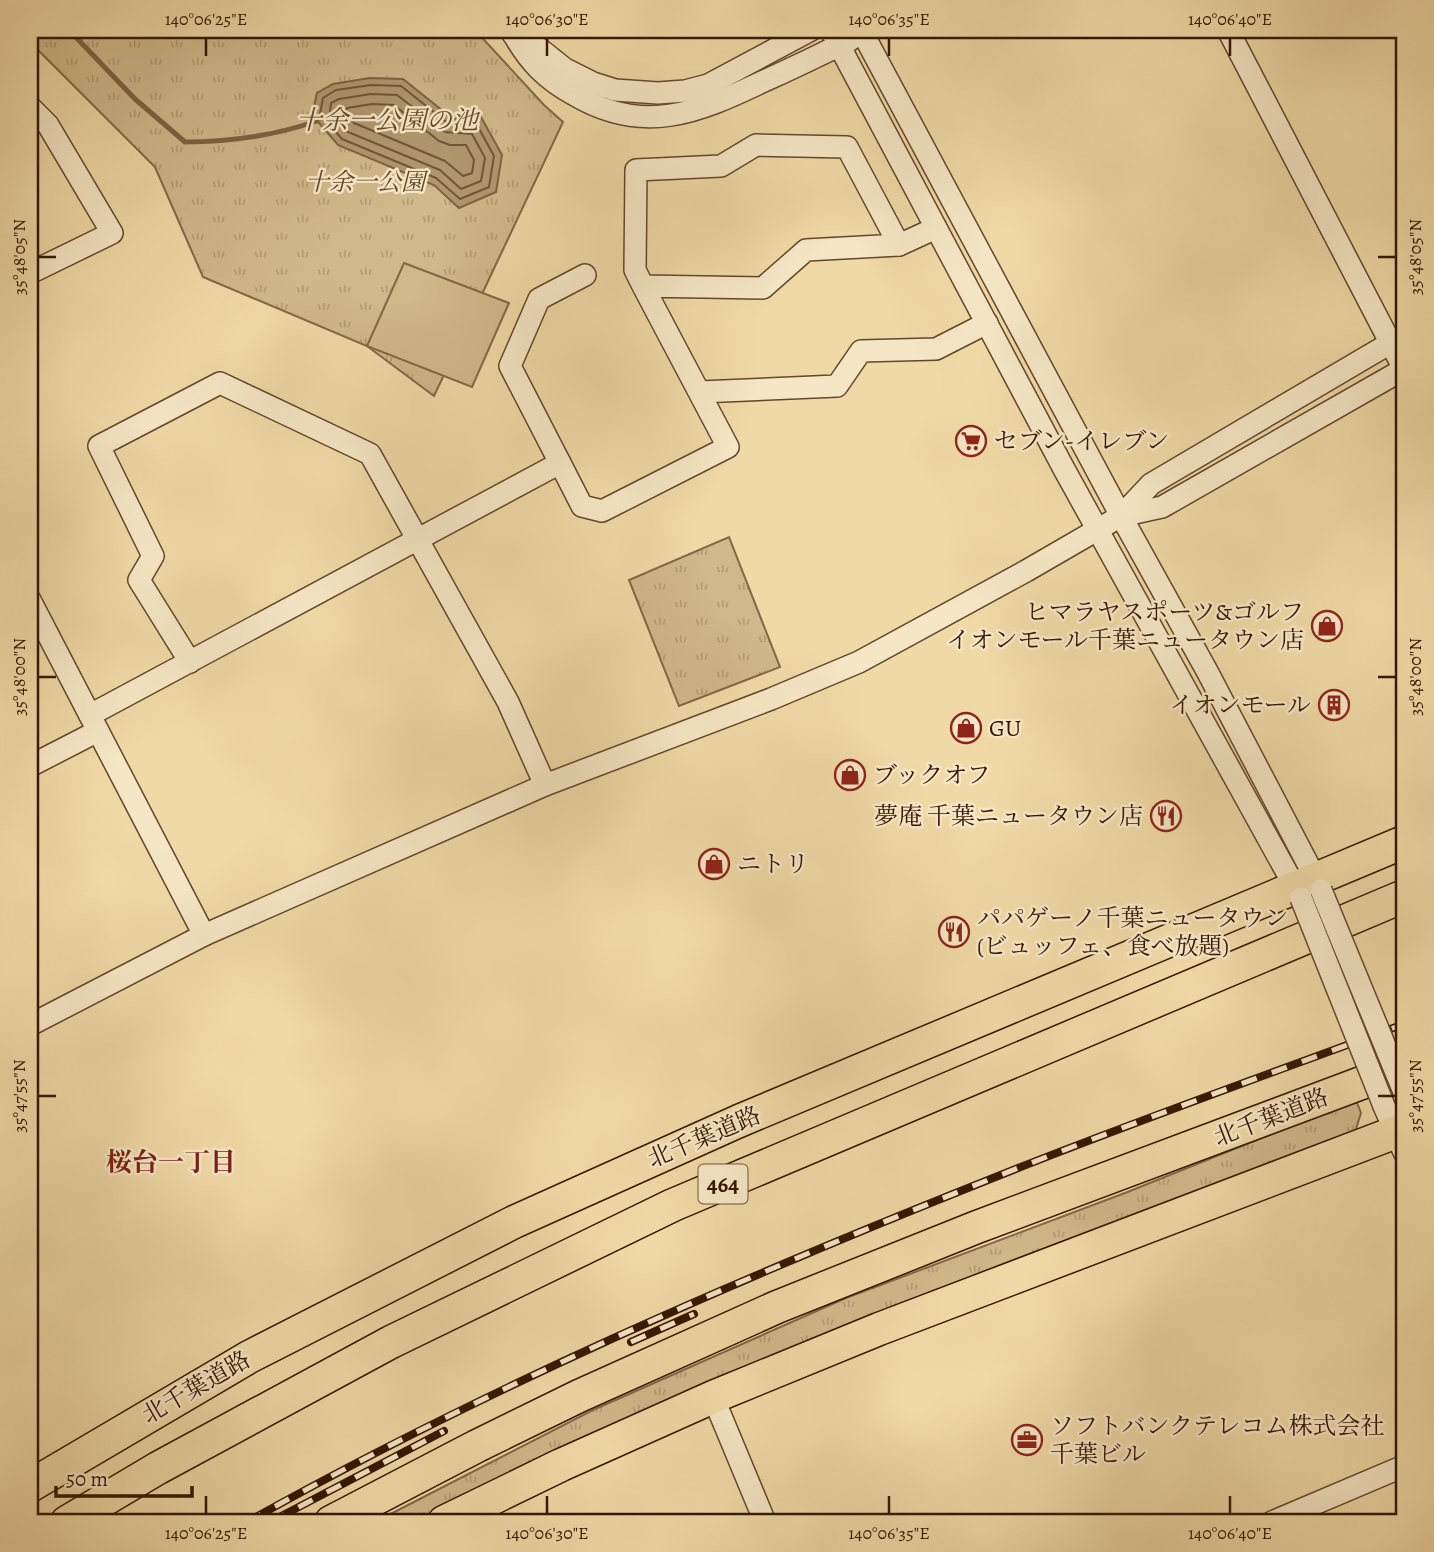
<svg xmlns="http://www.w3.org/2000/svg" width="1434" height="1552" font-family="Alegreya,'Noto Serif JP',serif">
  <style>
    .grass { fill: url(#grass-tufts); stroke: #826746; stroke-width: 2 }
    .pitch { fill: #cfb88a; stroke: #826746; stroke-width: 2 }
    .water { fill: #af976e; stroke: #7e6342; stroke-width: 2 }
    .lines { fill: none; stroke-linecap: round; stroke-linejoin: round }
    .shore { stroke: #725638; stroke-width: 2 }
    .stream { stroke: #7e6342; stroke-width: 5 }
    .minor-casing { stroke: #63472a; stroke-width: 24 }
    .highway-casing { stroke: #341601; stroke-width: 35 }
    .minor { stroke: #f5e6c5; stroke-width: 21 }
    .highway { stroke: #efd9a6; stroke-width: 32 }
    .rail-casing { stroke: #341601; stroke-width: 8 }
    .rail { stroke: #f5e6c5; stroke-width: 5; stroke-dasharray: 16; stroke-linecap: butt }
    .minor-bridge-casing { stroke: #63472a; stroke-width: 24; stroke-linecap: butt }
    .minor-bridge { stroke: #f5e6c5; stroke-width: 21 }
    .ticks { fill: none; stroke: #341601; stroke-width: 2.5 }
    .labels { text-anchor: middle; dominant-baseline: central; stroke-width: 5; stroke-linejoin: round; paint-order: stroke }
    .shield { fill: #f5e6c5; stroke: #6e543c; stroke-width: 2 }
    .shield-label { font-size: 23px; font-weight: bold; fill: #341601 }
    .park-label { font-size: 24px; font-style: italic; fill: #62472a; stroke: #f5e6c5 }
    .poi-label { font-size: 24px; fill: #341601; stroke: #f5e6c5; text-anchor: start }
    .street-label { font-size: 24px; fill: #341601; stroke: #f5e6c5 }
    .water-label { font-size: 26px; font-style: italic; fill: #654a2d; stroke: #f5e6c5 }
    .neighbourhood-label { font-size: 26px; font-weight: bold; fill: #7a1f14; stroke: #f5e6c5 }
    .neatline { fill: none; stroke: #341601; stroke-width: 2.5 }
    .ticks-label { font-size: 18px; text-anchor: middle; fill: #341601 }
  </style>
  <defs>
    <pattern id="grass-tufts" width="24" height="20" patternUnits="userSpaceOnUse" patternTransform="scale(1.75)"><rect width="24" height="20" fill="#cfb88a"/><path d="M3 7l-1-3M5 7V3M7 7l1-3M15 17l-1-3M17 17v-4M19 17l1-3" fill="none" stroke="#b29d75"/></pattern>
  </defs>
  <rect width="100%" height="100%" fill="#efd9a6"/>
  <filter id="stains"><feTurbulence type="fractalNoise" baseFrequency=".00286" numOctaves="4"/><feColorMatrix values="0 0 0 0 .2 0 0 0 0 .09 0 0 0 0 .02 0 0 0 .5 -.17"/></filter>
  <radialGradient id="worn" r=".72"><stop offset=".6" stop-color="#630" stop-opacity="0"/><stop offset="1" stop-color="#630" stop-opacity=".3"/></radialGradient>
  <g class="grass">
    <path d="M30,30H475L544,105L563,122L434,396L367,346L203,277L155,167L30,42Z"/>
    <path d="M729,537L780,667L679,706L629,580Z"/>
    <path d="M1356,1100L1361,1113L1354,1135L852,1323L598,1433L422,1522H375L593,1410L846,1298L1125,1193Z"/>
  </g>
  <path class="pitch" d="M404,263L509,303L472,387L367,346Z"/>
  <path class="water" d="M370,78L403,79L453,119L481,117L502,155L496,192L459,208L434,185L338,145L312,115L317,93L333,84Z"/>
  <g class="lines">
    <g class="shore">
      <path d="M371,85L401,86L449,124L477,125L494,156L489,187L460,199L436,178L342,139L320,114L323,98L336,90Z"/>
      <path d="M371,94L397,95L445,132L472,134L485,158L481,181L461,189L440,170L348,132L330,112L331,103L339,99Z"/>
      <path d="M372,104L394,105L439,141L450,145H466L474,160L472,173L463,176L445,161L354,123L345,112L347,108Z"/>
    </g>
    <path class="stream" d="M69,30L135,99L185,142C231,142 273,136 317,121"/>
    <g class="minor-casing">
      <g id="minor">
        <path d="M831,30L1064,469L1301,898"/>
        <path d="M861,30L1121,516L1207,671L1321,889"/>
        <path d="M1228,30L1404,369"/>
        <path d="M513,34L540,49L565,69L593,83L615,90L658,93L685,91L708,85L811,30"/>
        <path d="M514,35C529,62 546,79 573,94C643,136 697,113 764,81C793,68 822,54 850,40"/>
        <path d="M30,107L48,125L112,233L30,273"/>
        <path d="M899,245L936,228"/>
        <path d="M700,392L837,386L861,351L936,349L987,323"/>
        <path d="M560,463L582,506L602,511L728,447L643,286L635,270L636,170L721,166L756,145L847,147L899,245L806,250L763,288L643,286"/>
        <path d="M1121,516L1151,484L1404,335"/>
        <path d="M30,600L204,935"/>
        <path d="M190,662L139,580L153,556L99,446L220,383L370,454L508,702L545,785"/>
        <path d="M90,715L560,463L510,366L539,299L585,275"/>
        <path d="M30,766L98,731"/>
        <path d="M30,1025L204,935L545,785L771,699L859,662L1026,571L1121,516L1162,507L1404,369"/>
        <path d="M1384,1106L1404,1152"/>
        <path d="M713,1397L765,1522"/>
        <path d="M1272,1522L1404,1466"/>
      </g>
    </g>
    <g class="highway-casing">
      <g id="highway">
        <path d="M30,1486L249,1357L514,1222L739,1121L1404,842"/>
        <path d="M67,1522L158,1468L391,1342L673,1205L1404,896"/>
        <path d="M331,1522L477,1446L579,1396L777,1307L977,1227L1404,1067"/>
        <path d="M444,1522L561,1465L713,1397L879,1329L1404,1129"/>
      </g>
    </g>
    <use href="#minor" class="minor"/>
    <use href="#highway" class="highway"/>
    <g class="rail-casing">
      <g id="rail">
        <path d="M631,1342L694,1314"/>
        <path d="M247,1522C483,1390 732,1282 983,1182C1122,1126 1264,1076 1404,1024"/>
        <path d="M270,1522L444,1431"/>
      </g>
    </g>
    <use href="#rail" class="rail"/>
    <g class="minor-bridge-casing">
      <g id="minor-bridge">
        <path d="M1321,890L1404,1092"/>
        <path d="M1301,898L1384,1106"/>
      </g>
    </g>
    <use href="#minor-bridge" class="minor-bridge"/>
  </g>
  <path class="ticks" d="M206,38V56M547,38V56M889,38V56M1230,38V56M38,257H56M1378,257H1396M38,677H56M1378,677H1396M38,1096H56M1378,1096H1396M206,1496V1514M547,1496V1514M889,1496V1514M1230,1496V1514"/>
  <defs>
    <g id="supermarket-ring" transform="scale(1.575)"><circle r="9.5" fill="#f5e6c5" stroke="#8f2418" stroke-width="1.5"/><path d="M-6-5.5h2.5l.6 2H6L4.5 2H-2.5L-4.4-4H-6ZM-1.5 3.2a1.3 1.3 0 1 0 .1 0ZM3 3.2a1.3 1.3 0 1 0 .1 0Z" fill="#8f2418"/></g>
    <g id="shop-ring" transform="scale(1.575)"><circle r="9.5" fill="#f5e6c5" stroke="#8f2418" stroke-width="1.5"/><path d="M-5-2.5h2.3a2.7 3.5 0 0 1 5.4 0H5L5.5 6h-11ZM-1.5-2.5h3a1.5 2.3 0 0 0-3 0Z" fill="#8f2418"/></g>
    <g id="building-ring" transform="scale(1.575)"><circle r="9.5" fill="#f5e6c5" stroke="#8f2418" stroke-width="1.5"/><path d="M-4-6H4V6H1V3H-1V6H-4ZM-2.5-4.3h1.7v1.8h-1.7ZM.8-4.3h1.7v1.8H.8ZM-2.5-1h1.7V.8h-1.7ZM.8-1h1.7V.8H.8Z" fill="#8f2418"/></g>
    <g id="restaurant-ring" transform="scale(1.575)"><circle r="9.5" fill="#f5e6c5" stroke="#8f2418" stroke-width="1.5"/><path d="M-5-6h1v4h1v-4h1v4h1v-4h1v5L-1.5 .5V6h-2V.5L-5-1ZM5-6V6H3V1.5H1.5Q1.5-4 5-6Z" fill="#8f2418"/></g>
    <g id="office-ring" transform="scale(1.575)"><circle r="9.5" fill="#f5e6c5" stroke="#8f2418" stroke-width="1.5"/><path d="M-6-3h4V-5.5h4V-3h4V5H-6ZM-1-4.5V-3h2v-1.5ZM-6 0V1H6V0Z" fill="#8f2418"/></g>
  </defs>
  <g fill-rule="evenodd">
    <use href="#supermarket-ring" x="971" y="441"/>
    <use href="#shop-ring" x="1327" y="626"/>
    <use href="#building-ring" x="1334" y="705"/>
    <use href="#shop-ring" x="966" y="728"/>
    <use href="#shop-ring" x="850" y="775"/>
    <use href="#restaurant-ring" x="1166" y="816"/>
    <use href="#shop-ring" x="714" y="864"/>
    <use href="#restaurant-ring" x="954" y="932"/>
    <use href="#office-ring" x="1027" y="1440"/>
  </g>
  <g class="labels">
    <rect class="shield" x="698.5" y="1164.5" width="49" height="39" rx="5"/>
    <g class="shield-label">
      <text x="723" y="1184">464</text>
    </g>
    <g class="park-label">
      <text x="365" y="182">十余一公園</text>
    </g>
    <g class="poi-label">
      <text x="994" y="441">セブン-イレブン</text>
      <text x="1304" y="612" text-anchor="end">ヒマラヤスポーツ&amp;ゴルフ<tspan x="1304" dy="28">イオンモール千葉ニュータウン店</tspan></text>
      <text x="1311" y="705" text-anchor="end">イオンモール</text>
      <text x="989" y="728">GU</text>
      <text x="873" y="775">ブックオフ</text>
      <text x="1143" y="816" text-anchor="end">夢庵 千葉ニュータウン店</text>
      <text x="737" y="864">ニトリ</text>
      <text x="977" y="918">パパゲーノ千葉ニュータウン<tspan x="977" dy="28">(ビュッフェ、食べ放題)</tspan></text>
      <text x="1050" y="1426">ソフトバンクテレコム株式会社<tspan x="1050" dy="28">千葉ビル</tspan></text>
    </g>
    <g class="street-label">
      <text transform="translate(1271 1117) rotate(-21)">北千葉道路</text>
      <text transform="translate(704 1137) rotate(-23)">北千葉道路</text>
      <text transform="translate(196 1387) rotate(-30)">北千葉道路</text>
    </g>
    <g class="water-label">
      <text x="387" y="120">十余一公園の池</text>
    </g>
    <g class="neighbourhood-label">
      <text x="171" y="1162">桜台一丁目</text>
    </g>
  </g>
  <rect width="1434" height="1552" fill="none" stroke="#efd9a6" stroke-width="77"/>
  <path d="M56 1486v10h136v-10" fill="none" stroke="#341601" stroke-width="3.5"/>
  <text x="66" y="1486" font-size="21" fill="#341601" stroke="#f5e6c5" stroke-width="5" paint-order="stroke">50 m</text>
  <rect x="38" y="38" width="1358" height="1476" class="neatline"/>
  <g class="ticks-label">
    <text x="206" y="25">140°06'25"E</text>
    <text x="547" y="25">140°06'30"E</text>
    <text x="889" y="25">140°06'35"E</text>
    <text x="1230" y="25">140°06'40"E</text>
    <text transform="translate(19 257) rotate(-90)" y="6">35°48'05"N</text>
    <text transform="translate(1415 257) rotate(-90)" y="6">35°48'05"N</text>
    <text transform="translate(19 677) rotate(-90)" y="6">35°48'00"N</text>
    <text transform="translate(1415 677) rotate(-90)" y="6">35°48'00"N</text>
    <text transform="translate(19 1096) rotate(-90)" y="6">35°47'55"N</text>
    <text transform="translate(1415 1096) rotate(-90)" y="6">35°47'55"N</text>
    <text x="206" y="1539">140°06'25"E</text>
    <text x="547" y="1539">140°06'30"E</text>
    <text x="889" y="1539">140°06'35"E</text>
    <text x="1230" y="1539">140°06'40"E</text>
  </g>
  <rect width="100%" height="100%" filter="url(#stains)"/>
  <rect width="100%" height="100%" fill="url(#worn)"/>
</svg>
